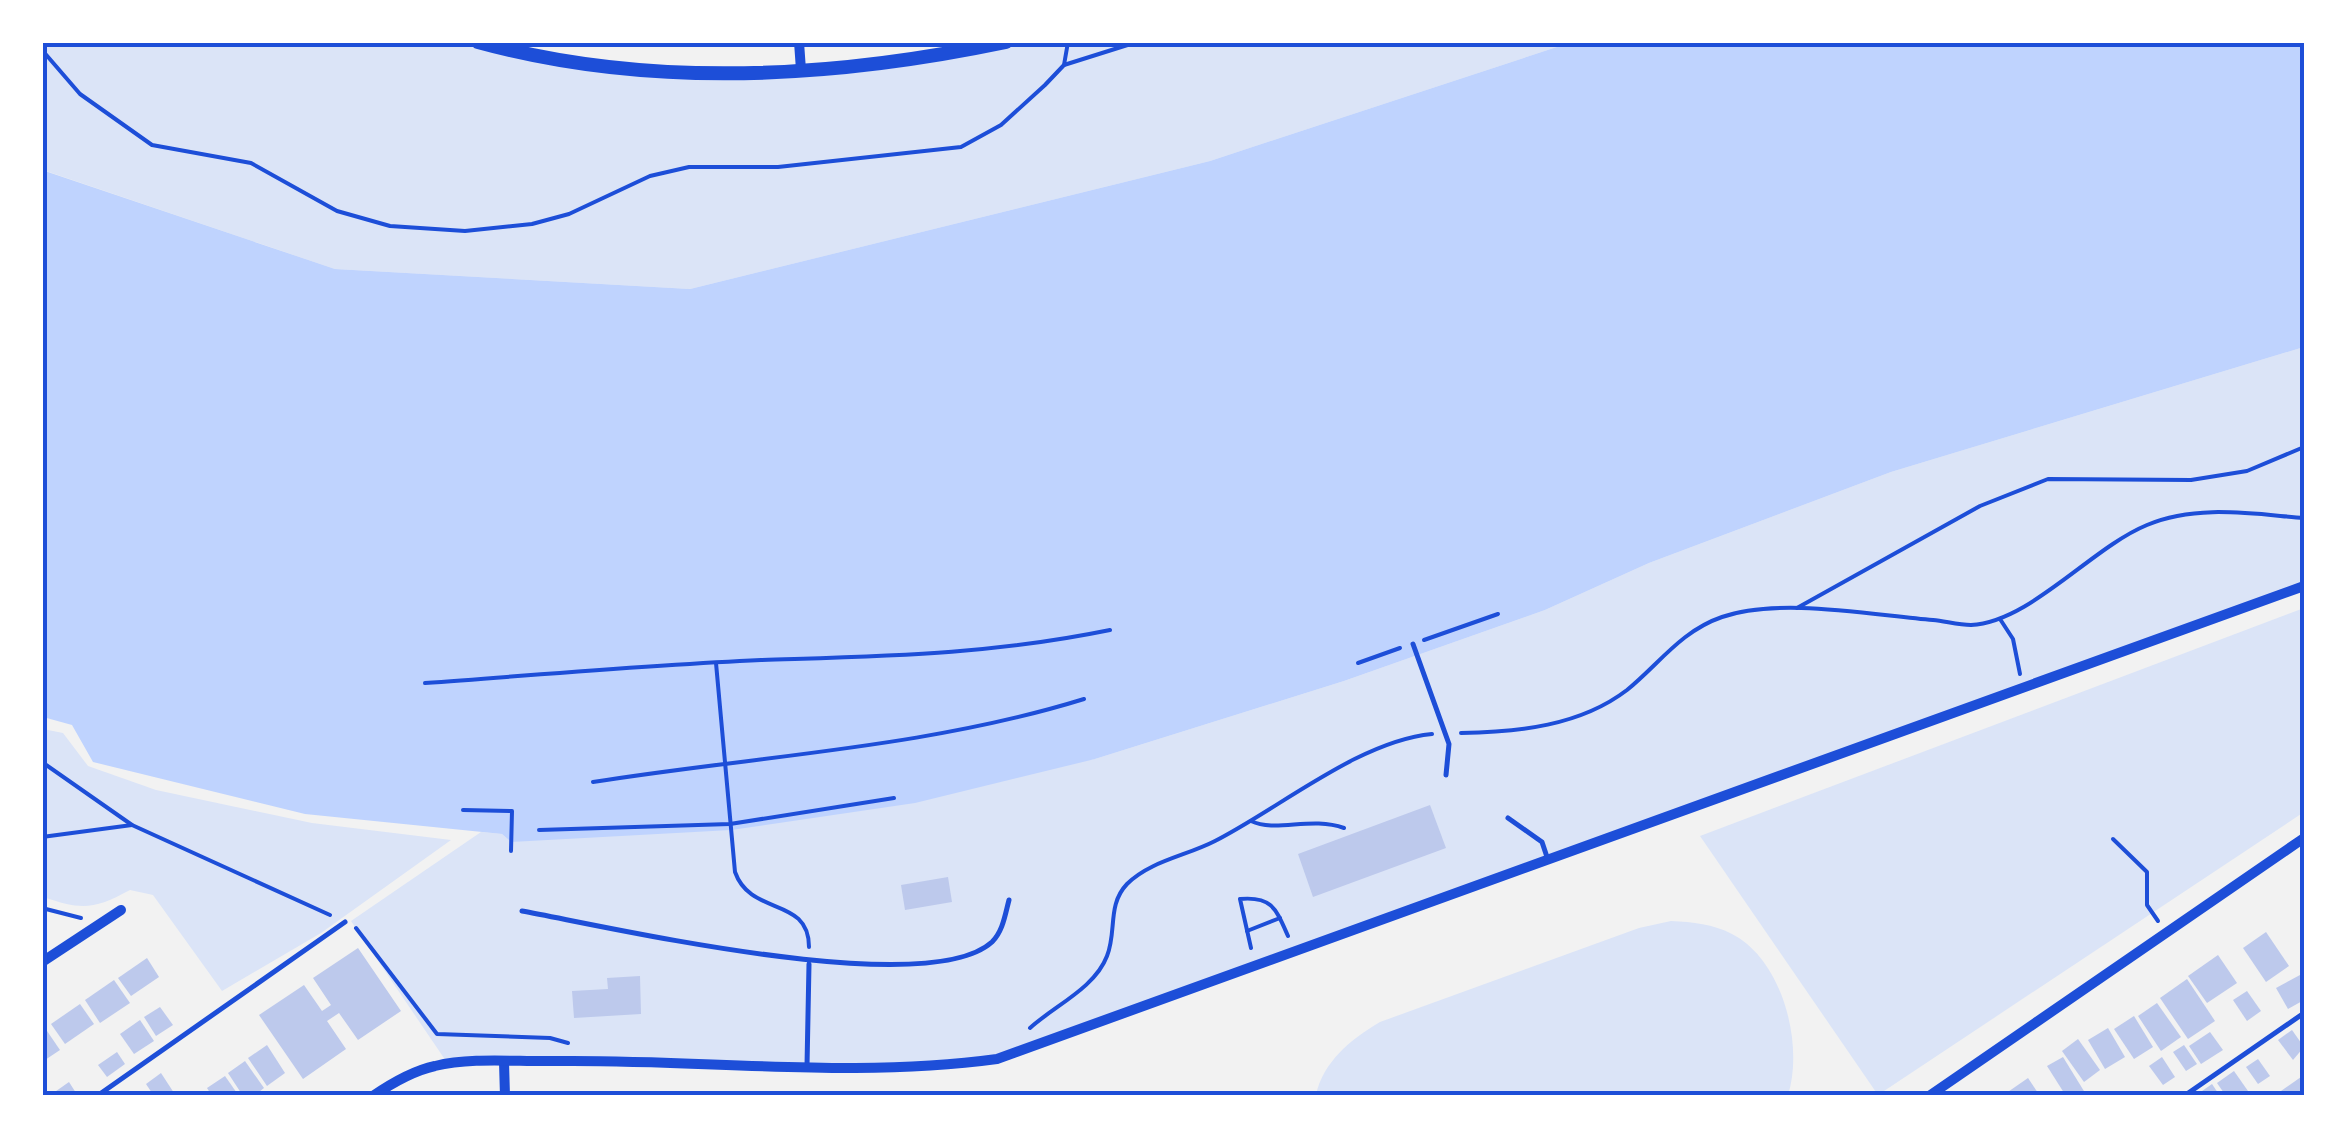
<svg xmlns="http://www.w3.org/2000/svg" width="2347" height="1138" font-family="Lato,sans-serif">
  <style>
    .green { fill: #dbe4f7 }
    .water { fill: #bfd3fe }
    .building { fill: #bdc9ec }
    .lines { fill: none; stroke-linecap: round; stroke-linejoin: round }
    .path { stroke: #1d4ed8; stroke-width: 4 }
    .service { stroke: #1d4ed8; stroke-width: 5 }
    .minor { stroke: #1d4ed8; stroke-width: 10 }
    .tertiary { stroke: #1d4ed8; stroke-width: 14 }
    .neatline { fill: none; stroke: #1d4ed8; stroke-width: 4 }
  </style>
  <rect width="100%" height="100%" fill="#f2f2f2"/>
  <g class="green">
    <path d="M1033,42L1569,43L1210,161L690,289L335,269L43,170V43H459C647,98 845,86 1033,42Z"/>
    <path d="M2304,347V586L997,1059L949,1065L448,1064L351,921L481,832L502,834L511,842L1095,759L1344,681L1545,610L1649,563L1891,472Z"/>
    <path d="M2304,608V812L1878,1095L1700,836Z"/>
    <path d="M43,729L63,733L88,766L156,790L312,823L451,840L321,933L222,991L153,895L130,890C93,910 82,910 43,897Z"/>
    <path d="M1671,921C1693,922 1713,924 1732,934C1783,960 1804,1045 1788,1095H1316C1323,1062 1351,1039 1380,1022L1639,928Z"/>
  </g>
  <path class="water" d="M1569,43H2304V347L1891,472L1649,563L1545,610L1344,681L1095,759L915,803L731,830L511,842L502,834L305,814L93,762L72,725L43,717L42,170L335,269L690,289L1210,161Z"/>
  <g class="building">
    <path d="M1430,805L1446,848L1313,897L1298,854Z"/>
    <path d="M948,877L952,902L905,910L901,885Z"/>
    <path d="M2266,932L2289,966L2266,982L2243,948Z"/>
    <path d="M358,948L401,1011L358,1040L339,1013L327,1021L346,1049L303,1079L259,1015L304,985L322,1011L331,1005L313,978Z"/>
    <path d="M2218,955L2237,983L2207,1003L2188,976Z"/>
    <path d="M147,958L159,977L131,996L118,978Z"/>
    <path d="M2300,975L2304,1000L2288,1009L2276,988Z"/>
    <path d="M640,976L641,1014L574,1018L572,991L608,989L607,978Z"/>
    <path d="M2187,979L2215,1021L2188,1039L2160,998Z"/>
    <path d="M114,980L130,1003L100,1023L85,1000Z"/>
    <path d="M2247,991L2261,1011L2247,1021L2233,1000Z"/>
    <path d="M2157,1003L2181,1037L2161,1051L2138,1016Z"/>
    <path d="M80,1004L94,1024L65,1044L51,1024Z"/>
    <path d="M160,1007L173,1025L156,1036L144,1017Z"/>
    <path d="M2134,1016L2153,1047L2134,1059L2114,1029Z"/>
    <path d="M140,1020L154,1041L134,1054L120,1034Z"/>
    <path d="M45,1028L60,1050L42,1062V1030Z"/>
    <path d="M2108,1028L2125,1057L2105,1069L2088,1040Z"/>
    <path d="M2292,1030L2304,1047L2293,1060L2278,1040Z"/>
    <path d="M2210,1032L2223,1050L2201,1064L2189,1046Z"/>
    <path d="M2078,1039L2100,1070L2084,1082L2062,1051Z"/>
    <path d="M267,1045L285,1073L267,1086L248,1058Z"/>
    <path d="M2184,1045L2197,1064L2186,1071L2173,1052Z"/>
    <path d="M117,1052L125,1064L107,1077L98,1065Z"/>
    <path d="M2063,1057L2087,1096H2066L2047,1066Z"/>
    <path d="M2162,1057L2175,1077L2163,1085L2149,1066Z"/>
    <path d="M2258,1059L2270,1076L2258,1084L2246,1067Z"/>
    <path d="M245,1061L264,1088L254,1096H243L228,1073Z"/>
    <path d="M2234,1071L2248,1091L2226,1096L2217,1083Z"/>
    <path d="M161,1073L176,1096H154L146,1084Z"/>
    <path d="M225,1076L239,1096H212L207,1088Z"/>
    <path d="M2301,1077L2304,1096H2284L2281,1091Z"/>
    <path d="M2028,1078L2040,1096H2002Z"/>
    <path d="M69,1082L78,1096H49Z"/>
    <path d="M2212,1084L2220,1096H2195Z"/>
  </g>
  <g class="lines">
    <g class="path">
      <path d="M42,50L80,94L152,145L251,163L337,211L390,226L465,231L532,224L569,214L650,176L689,167H778L961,147L1001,125L1045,85L1064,65L1068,42"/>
      <path d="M1064,65L1137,42"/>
      <path d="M1797,608L1980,506L2048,479L2191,480L2247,471L2304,447"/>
      <path d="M2000,619L2013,639L2020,674"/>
      <path d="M1424,640L1498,614"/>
      <path d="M716,663L735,872C751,917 809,896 809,947"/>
      <path d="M1358,663L1400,648"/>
      <path d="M425,683C537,675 649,665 761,660C885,656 988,655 1110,630"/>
      <path d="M1461,733C1518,732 1580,726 1627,690C1659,664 1681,631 1722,617C1779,597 1872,615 1933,620C1945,621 1958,625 1971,625C2030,622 2091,548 2147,525C2196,504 2253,514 2304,518"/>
      <path d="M42,762L132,825L330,915"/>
      <path d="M593,782C756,756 926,748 1084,699"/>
      <path d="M463,810L512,811L511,851"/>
      <path d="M1251,821C1276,833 1311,816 1344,828"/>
      <path d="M539,830L730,824L894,798"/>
      <path d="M42,837L132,825"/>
      <path d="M2113,839L2147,872V905L2158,921"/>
      <path d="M42,908L81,918"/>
      <path d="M356,928L437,1034L550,1038L568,1043"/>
      <path d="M1247,931L1280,918"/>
      <path d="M1251,948L1240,899C1272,896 1276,909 1288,936"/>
      <path d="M1030,1028C1054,1006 1095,988 1107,956C1117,931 1107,905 1127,884C1150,861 1186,856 1215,841C1280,808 1359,741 1432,734"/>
    </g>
    <g class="service">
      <path d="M1413,644L1449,744L1446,775"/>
      <path d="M1508,818L1542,842L1547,857"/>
      <path d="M522,911C610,927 927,1001 992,942C1003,931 1005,915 1009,900"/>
      <path d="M807,1066L809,964"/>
      <path d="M97,1096L345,922"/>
      <path d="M2184,1096L2304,1013"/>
    </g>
    <g class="minor">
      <path d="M799,42L801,70"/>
      <path d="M42,962L121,910"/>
      <path d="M504,1062L505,1096"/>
      <path d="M373,1096C392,1083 412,1071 435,1066C472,1057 517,1062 556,1061C703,1059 851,1079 997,1059L2304,586"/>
      <path d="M1929,1096L2304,838"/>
    </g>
    <path class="tertiary" d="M478,42C649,89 834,78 1006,42"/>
  </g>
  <rect width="2347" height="1138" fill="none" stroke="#ffffff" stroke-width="90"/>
  <rect x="45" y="45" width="2257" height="1048" class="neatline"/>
</svg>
